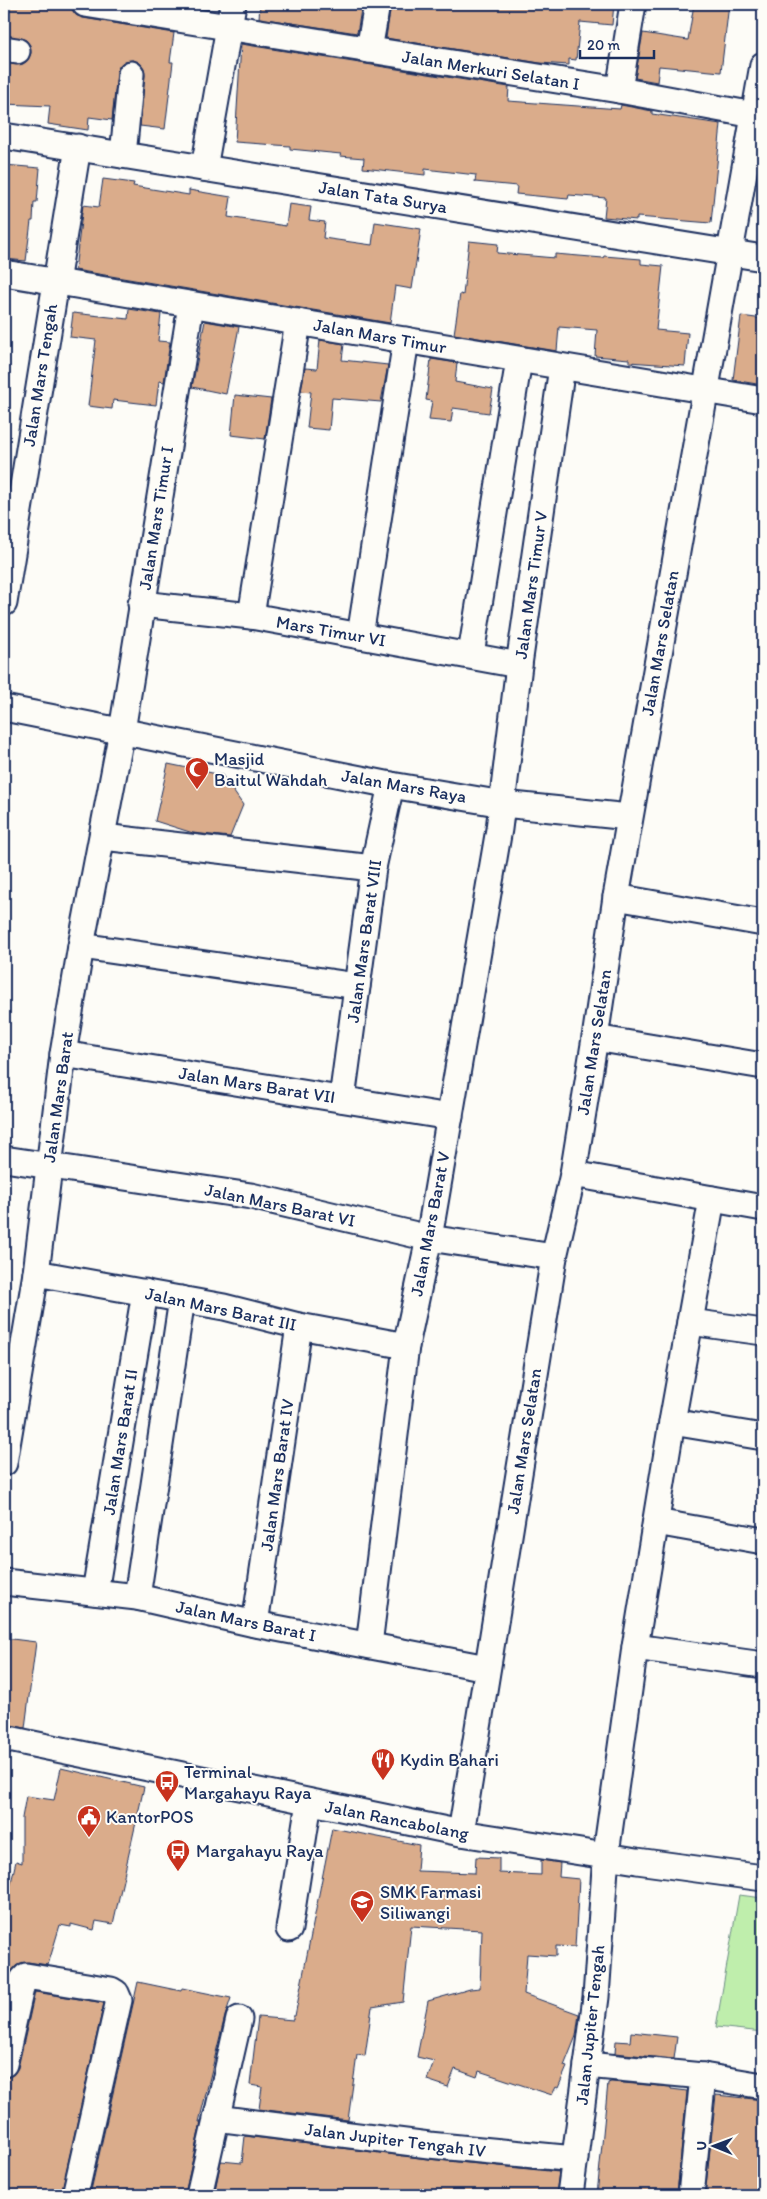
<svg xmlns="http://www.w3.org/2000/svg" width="767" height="2199" font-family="Itim,sans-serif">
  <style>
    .green { fill: #bfeeac; stroke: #6d8e85 }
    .building { fill: #daac8b; stroke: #1b2f5e }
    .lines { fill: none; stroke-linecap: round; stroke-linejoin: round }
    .minor-casing { stroke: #1b2f5e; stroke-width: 29 }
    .minor { stroke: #fdfcf7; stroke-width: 25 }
    .labels { text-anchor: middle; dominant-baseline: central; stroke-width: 4; stroke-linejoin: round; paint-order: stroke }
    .street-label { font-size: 18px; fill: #1b2f5e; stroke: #fdfcf7 }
    .poi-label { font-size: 18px; fill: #1b2f5e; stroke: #fdfcf7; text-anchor: start }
  </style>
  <rect width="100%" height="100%" fill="#fdfcf7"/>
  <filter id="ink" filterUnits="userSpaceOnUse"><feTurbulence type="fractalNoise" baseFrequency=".02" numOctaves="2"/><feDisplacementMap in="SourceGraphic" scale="10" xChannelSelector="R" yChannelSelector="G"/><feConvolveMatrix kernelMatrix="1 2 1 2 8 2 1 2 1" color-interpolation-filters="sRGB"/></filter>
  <g filter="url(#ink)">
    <path class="green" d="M739,1895L763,1898V2032L716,2027Z"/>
    <g class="building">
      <path d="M4,4H43L71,7L76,15L83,18L174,33L170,62H173L165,129L140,126L145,75L144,68L140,63L133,60L125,61L120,65L117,72L112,120L89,117L88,130L48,124L50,106L4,104V64H23L28,60L31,53L30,45L26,40L4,35Z"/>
      <path d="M260,4H362L357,33L259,18Z"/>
      <path d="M391,4L447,8L448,4H614L612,25L580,22L576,60L569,59V65L540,63L386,38Z"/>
      <path d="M694,4H729L721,72L659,66L657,82L635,78L643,33L688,40Z"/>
      <path d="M241,44L509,87L508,101L620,109L621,105L652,111V114L721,124L711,223L637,217V220L604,217L606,198L569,195L568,199L516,194L517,186L475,182L476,175L425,169V175L363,168L364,158L340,156L341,154L290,149V146L235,142Z"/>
      <path d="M4,165L40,168L37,202H34L33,221H31L26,261L4,259Z"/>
      <path d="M103,179L134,183L133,186L189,195V190L231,197L228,217L286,226L289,204L311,207L309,220L325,222L323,238L372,245L375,222L421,229L412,289L395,286L390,323L75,270L83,205L99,207Z"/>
      <path d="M469,241L498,244L497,253L555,258V254L603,258L604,256L641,259V264L663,266L656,330L688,333L685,366L629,362V359L595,356L597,330L559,327L557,351L454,334L460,294L463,295Z"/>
      <path d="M129,309L161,314L158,341L170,342L164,382L159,381L156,405L113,400L112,409L88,406L96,340L70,337L73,313L128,319Z"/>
      <path d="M741,316L763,319V385L733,380Z"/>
      <path d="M205,321L239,327L226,394L192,387Z"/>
      <path d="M320,340L344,344L342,360L388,365L381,402L332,398L329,430L307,428L311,392L301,391L305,368L317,369Z"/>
      <path d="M431,359L457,363L455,382L493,389L489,413L453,408L451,422L429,420L432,401L426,400Z"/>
      <path d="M235,395L271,399L265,439L231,435Z"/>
      <path d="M168,764L222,775L243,805L230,837L193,833L155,821Z"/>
      <path d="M4,1638L36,1642L25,1728L7,1724L9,1703H4Z"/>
      <path d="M61,1768L144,1787L113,1924L96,1921L94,1930L71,1924V1927L60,1925L48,1965L28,1962L16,1966L9,1976L4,1999V1892H9L16,1861L22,1863V1818L26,1796L54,1800Z"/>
      <path d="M332,1828L419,1845L417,1871L475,1873L476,1857L499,1858V1873L541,1875V1860L560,1863L559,1877L579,1879L575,1947L556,1946V1956L527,1954L524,1994L579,2014L576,2036L564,2066L567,2067L558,2088L556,2087L552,2095L479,2071L477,2077L455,2069L448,2087L427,2080L434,2061L417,2057L428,2001L470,1989L480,1988L482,1930L411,1926L403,2002L372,2007L365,2056L357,2055L348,2120L259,2109L262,2087L250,2085L258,2017L293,2020V2016H295Z"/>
      <path d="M138,1982L181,1991L182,1988L231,1998L225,2016L199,2122H201L185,2195H90Z"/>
      <path d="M35,1992L104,2003L61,2195H4V2078L14,2074L18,2068Z"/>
      <path d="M631,2032L677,2037L674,2059L615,2053L616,2041L630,2042Z"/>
      <path d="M611,2082L671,2087V2089L687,2091L677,2195H597L608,2083Z"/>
      <path d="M716,2095L763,2100V2195H705Z"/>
      <path d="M245,2136L428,2159L559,2172L556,2195H214L221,2161L242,2163Z"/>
    </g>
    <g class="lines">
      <g class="minor-casing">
        <g id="minor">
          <path d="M85,4L619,90L754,115"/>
          <path d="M4,49L17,51"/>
          <path d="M369,50L377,4"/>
          <path d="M619,90L633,4"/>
          <path d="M4,136L763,258"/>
          <path d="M123,155L131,74"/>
          <path d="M204,168L233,4"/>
          <path d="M4,273L763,400"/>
          <path d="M4,603L78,147"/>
          <path d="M141,604L251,616L519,665"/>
          <path d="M251,616L298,322"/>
          <path d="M360,636L406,340"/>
          <path d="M471,654L519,360"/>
          <path d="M4,708L391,785L503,804L629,817"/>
          <path d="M103,837L373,868"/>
          <path d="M616,897L763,923"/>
          <path d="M81,946L357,986"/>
          <path d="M595,1038L763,1066"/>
          <path d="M63,1054L450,1117"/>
          <path d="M342,1099L373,868L391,785"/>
          <path d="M4,1159L251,1196L429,1238L554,1257"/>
          <path d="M573,1174L763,1208"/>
          <path d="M36,1273L224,1307L299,1326L406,1346"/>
          <path d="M690,1322L763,1332"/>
          <path d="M672,1422L763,1437"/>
          <path d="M4,1463L36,1273L63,1054L81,946L122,731L191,305"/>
          <path d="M656,1522L763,1541"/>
          <path d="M4,1582L137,1597L255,1624L487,1668"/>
          <path d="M95,1592L145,1292"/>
          <path d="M137,1597L182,1299"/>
          <path d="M255,1624L299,1326"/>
          <path d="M369,1645L406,1346L429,1238L499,829L519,665L562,367"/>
          <path d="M635,1647L763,1665"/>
          <path d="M4,1738L461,1833L637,1861L763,1878"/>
          <path d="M461,1833L554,1257L573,1174L595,1038L616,897L763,65"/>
          <path d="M289,1929L309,1802"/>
          <path d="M4,2064L23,1979L26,1976L111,1990L116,1993L119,2000L75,2195"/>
          <path d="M587,2065L703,2076L763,2086"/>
          <path d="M216,2118L429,2145L575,2159"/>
          <path d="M199,2195L239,2019"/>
          <path d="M570,2195L596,1997L606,1854L635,1647L672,1422L712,1199"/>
          <path d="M691,2195L703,2076"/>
        </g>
      </g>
      <use href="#minor" class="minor"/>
    </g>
  </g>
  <defs>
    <g id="mosque-pin" transform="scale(1.25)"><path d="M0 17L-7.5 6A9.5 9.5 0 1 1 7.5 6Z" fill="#c8321e" stroke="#fdfcf7"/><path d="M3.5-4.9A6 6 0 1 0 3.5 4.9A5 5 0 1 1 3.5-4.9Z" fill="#fff"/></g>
    <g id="restaurant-pin" transform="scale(1.25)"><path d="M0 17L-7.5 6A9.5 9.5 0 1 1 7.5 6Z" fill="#c8321e" stroke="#fdfcf7"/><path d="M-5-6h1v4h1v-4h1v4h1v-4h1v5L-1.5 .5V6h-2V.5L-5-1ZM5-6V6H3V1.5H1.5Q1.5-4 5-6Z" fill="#fff"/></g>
    <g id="bus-pin" transform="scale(1.25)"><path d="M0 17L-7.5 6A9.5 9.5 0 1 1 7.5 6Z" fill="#c8321e" stroke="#fdfcf7"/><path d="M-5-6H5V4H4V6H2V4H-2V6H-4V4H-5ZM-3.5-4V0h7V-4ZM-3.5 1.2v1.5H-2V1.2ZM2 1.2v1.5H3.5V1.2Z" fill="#fff"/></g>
    <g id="civic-pin" transform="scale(1.25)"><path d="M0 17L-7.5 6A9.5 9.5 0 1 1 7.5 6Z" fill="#c8321e" stroke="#fdfcf7"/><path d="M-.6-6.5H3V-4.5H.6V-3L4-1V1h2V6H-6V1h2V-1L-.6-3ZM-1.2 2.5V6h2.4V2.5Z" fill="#fff"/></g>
    <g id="school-pin" transform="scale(1.25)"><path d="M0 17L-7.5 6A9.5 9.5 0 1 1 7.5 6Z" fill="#c8321e" stroke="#fdfcf7"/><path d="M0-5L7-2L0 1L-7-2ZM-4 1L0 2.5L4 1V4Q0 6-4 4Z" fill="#fff"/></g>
  </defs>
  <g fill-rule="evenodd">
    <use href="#mosque-pin" x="197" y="769"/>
    <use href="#restaurant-pin" x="383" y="1760"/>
    <use href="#bus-pin" x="167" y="1782"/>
    <use href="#civic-pin" x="89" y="1817"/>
    <use href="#bus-pin" x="178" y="1851"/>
    <use href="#school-pin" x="362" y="1902"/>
  </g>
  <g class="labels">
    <g class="street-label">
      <text transform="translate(491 70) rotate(9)">Jalan Merkuri Selatan I</text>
      <text transform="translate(383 197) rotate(9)">Jalan Tata Surya</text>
      <text transform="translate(380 336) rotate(10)">Jalan Mars Timur</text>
      <text transform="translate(40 375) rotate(-81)">Jalan Mars Tengah</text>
      <text transform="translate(156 518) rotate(-81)">Jalan Mars Timur I</text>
      <text transform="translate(531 585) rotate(-82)">Jalan Mars Timur V</text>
      <text transform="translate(331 631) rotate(10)">Mars Timur VI</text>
      <text transform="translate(660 643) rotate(-80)">Jalan Mars Selatan</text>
      <text transform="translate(404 786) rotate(10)">Jalan Mars Raya</text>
      <text transform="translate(364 941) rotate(-82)">Jalan Mars Barat VIII</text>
      <text transform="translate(594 1042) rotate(-81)">Jalan Mars Selatan</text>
      <text transform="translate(257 1085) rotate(9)">Jalan Mars Barat VII</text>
      <text transform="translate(58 1097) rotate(-82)">Jalan Mars Barat</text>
      <text transform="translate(280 1205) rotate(12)">Jalan Mars Barat VI</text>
      <text transform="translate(430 1224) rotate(-79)">Jalan Mars Barat V</text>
      <text transform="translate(221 1309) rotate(12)">Jalan Mars Barat III</text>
      <text transform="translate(524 1441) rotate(-81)">Jalan Mars Selatan</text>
      <text transform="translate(120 1442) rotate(-81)">Jalan Mars Barat II</text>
      <text transform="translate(277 1475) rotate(-82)">Jalan Mars Barat IV</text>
      <text transform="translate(246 1621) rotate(12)">Jalan Mars Barat I</text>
      <text transform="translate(397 1820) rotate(11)">Jalan Rancabolang</text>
      <text transform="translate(590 2025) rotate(-84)">Jalan Jupiter Tengah</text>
      <text transform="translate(395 2140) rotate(7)">Jalan Jupiter Tengah IV</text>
    </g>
    <g class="poi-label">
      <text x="214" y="759">Masjid<tspan x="214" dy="21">Baitul Wahdah</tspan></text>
      <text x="400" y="1760">Kydin Bahari</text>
      <text x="184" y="1772">Terminal<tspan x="184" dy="21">Margahayu Raya</tspan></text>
      <text x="106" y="1817">KantorPOS</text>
      <text x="196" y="1851">Margahayu Raya</text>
      <text x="380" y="1892">SMK Farmasi<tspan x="380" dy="21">Siliwangi</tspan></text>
    </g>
  </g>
  <rect width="767" height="2199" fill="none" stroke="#fdfcf7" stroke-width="20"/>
  <rect x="10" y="10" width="747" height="2179" fill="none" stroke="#1b2f5e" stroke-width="2" filter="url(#ink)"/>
  <g transform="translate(714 2146) rotate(271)" stroke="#fdfcf7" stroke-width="4" paint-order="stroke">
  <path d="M0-4L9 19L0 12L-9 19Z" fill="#1b2f5e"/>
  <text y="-8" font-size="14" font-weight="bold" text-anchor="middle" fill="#1b2f5e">U</text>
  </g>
  <path d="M580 50v8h74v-8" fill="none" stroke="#1b2f5e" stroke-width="2.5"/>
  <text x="587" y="50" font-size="15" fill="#1b2f5e" stroke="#fdfcf7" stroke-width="4" paint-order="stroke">20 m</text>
</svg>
